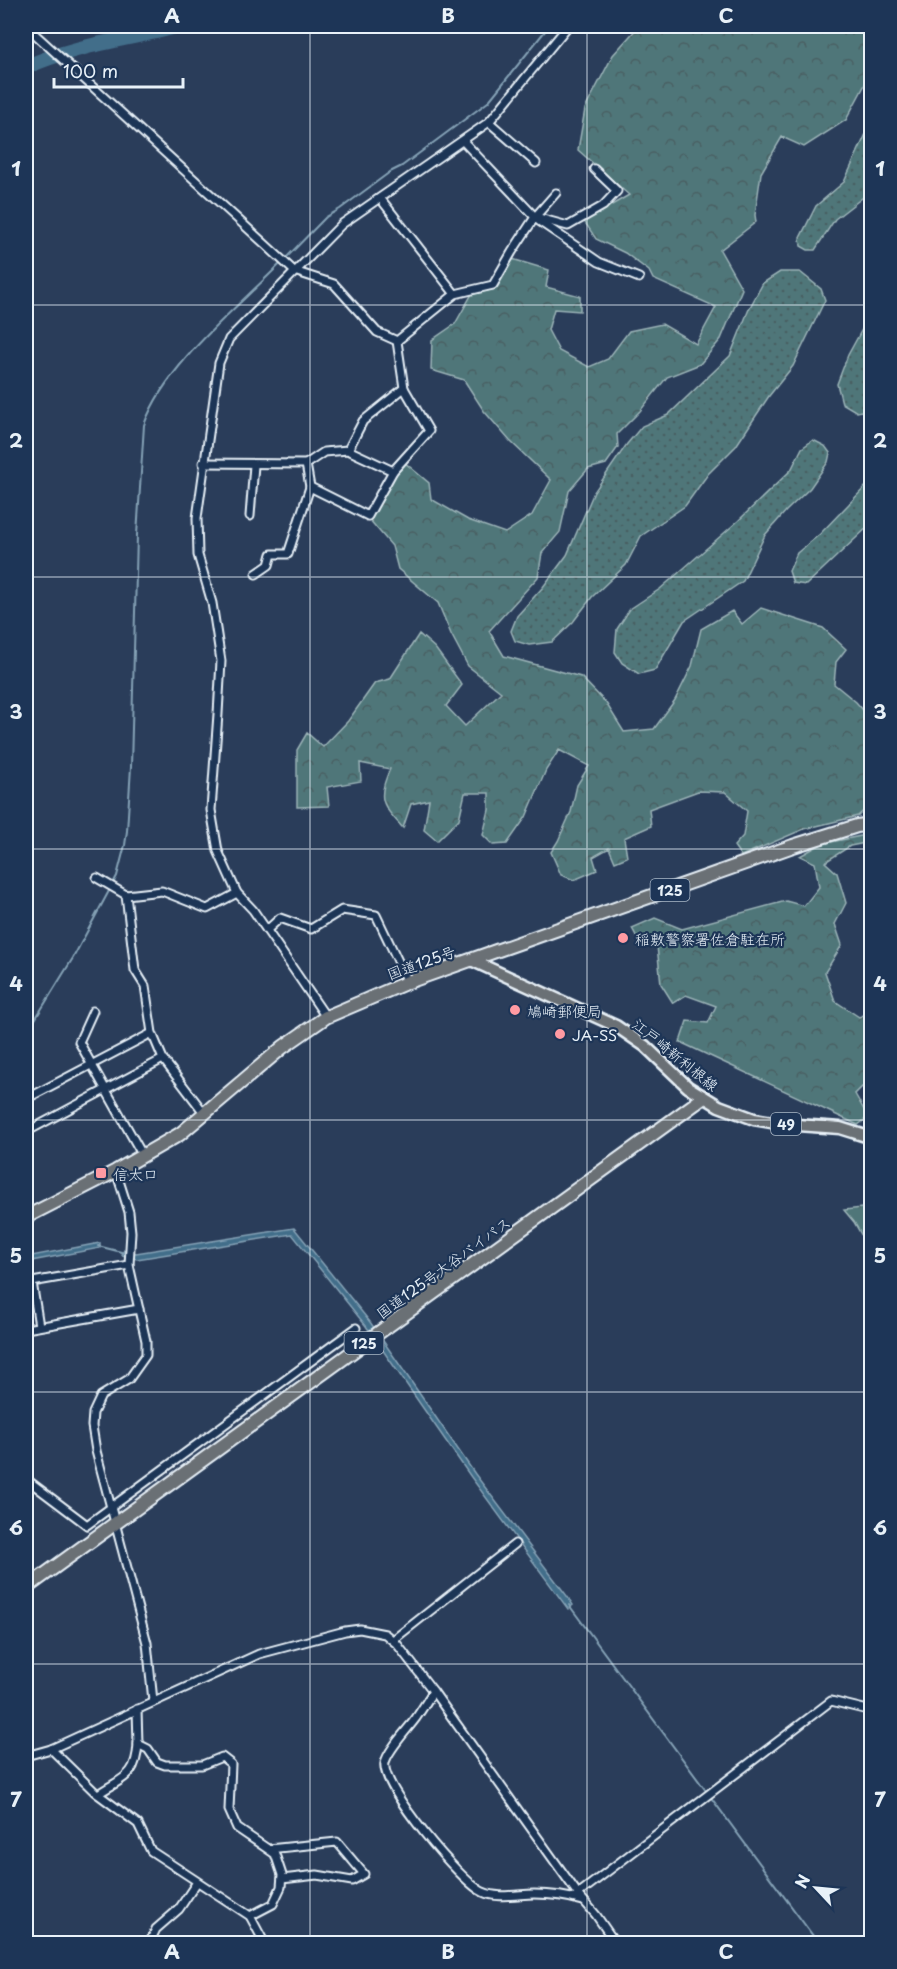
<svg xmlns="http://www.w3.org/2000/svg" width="897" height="1969" font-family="'Playpen Sans','Klee One',sans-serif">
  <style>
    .grass { fill: url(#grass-dots); stroke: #9cb4b8; stroke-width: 1.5 }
    .forest { fill: url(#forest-crowns); stroke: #9cb4b8; stroke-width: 1.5 }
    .water { fill: #436e8a; stroke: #85a2b6; stroke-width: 1.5 }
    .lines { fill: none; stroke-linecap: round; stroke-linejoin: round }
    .stream { stroke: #85a2b6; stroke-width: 2 }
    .river { stroke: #436e8a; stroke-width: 15 }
    .minor-casing { stroke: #e8f1f8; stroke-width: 11 }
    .primary-casing { stroke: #e8f1f8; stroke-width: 15 }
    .trunk-casing { stroke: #e8f1f8; stroke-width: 16 }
    .minor { stroke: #1d3557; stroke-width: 7 }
    .primary { stroke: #6b6f75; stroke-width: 10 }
    .trunk { stroke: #6b6f75; stroke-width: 12 }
    .grid { fill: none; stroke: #e8f1f8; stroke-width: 1.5; stroke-opacity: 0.55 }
    .poi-dot { fill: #ff9aa2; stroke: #1d3557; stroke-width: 2 }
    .labels { text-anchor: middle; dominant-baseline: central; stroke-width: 4.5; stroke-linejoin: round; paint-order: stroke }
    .shield { fill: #1d3557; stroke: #abb9c8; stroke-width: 1.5 }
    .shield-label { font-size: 14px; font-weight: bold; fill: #e8f1f8 }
    .poi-label { font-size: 15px; fill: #e8f1f8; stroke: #1d3557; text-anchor: start }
    .street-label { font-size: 15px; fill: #e8f1f8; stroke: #1d3557 }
    .neatline { fill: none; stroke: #e8f1f8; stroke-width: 2 }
    .grid-label { font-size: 20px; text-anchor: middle; font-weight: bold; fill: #e8f1f8 }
  </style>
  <defs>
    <pattern id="grass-dots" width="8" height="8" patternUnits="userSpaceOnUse" patternTransform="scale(1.5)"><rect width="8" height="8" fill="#4f7679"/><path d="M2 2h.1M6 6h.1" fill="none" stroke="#4a5f62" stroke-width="1.8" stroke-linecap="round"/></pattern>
    <pattern id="forest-crowns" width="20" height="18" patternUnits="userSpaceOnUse" patternTransform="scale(1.5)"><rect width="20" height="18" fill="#4f7679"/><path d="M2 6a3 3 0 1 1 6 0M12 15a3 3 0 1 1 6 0" fill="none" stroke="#4a5f62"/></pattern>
  </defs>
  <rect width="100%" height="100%" fill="#2a3d5a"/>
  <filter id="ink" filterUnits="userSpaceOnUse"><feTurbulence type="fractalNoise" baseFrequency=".0167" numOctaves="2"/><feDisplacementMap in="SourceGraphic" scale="12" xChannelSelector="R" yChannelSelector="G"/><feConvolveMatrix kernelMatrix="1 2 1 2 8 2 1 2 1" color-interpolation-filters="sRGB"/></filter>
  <g filter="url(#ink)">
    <g class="grass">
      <path d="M871,123V191L835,219L815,250H808L801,246L800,238L816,206L844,182Z"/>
      <path d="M780,272H800L821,289L825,300L793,366L769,396L736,446L708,474L685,506L641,536L626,565L592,597L573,622L552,642L529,645L515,641L511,631L517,616L543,587L567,555L594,492L627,444L642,426L668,415L730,356L749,309L763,283Z"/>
      <path d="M871,313V409L857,412L842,403L837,384L848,355Z"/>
      <path d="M813,440L825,446L830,453L828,462L810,488L786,511L765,535L743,581L684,621L655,670L639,674L622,663L615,652L617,629L630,609L660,589L738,521L791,470L802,448Z"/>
      <path d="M871,481V524L806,585L793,583L789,571L797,553L820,534Z"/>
    </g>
    <g class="forest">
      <path d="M639,26H871V73L846,120L804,147L782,137L761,173L755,215L756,222L720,250L742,289L721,339L700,364L667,377L640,411L617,434L618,447L606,464L588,469L569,491L560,532L542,553L538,577L489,631L504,656L581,677L606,703L624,732L654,729L675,700L692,666L701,629L732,611L742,624L761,608L823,628L846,649L836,662L834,684L856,702L871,719V804L858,816L804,829L741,856L734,846L743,836L747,811L725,792L698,791L649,809L651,826L624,838L627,857L615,862L609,848L593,857L597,870L574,880L561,875L551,852L558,841L571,812L577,785L589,766L559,750L546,770L526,817L507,844L493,845L483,835L489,810V793H465L459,819L437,841L424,830L429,800L411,804L403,828C382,805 376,799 390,769L360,763L361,781L327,787L329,806L297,807V750L307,733L323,747L348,721L375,683L390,679L419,634L435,648L462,685L446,706L465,726L501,692L468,666L451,634L438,603L398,569L392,546L369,519L380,492L404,462L429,483L431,499L468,520L505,533L532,515L551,480L510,441L484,411L464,380L431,370L432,340L455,324L472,294L495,289L512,259L549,270L546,287L580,296V311L554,309L548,330L559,351L589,367L608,359L629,331L662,324L696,344L716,307L653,279L649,271L625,253L596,239L584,221L629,195L578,150L585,109L613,55Z"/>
      <path d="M871,834V842L850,846L825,862L837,873L846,903L835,924L842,945L825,972L835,1001L859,1017L871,1012V1092L862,1087L855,1094L868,1117L858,1125L680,1042L687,1021L708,1023L716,1006L686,995L673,1003L661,984L657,946L640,943L632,928L655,918L682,929L786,901L804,906L819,887L815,863L800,856L821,844Z"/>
      <path d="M871,1207H872L871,1252L854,1222L844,1210Z"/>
    </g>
    <g class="water">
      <path d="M294,1228L370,1322L475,1474L567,1596L573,1605L568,1609L471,1477L366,1326L292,1234L137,1259L122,1255L124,1250L136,1253Z"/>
      <path d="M100,1243V1248L26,1262V1257Z"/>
    </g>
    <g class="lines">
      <g class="stream">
        <path d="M285,259L326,217L340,209L390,172L402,166L488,102L549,26"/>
        <path d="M26,1034L73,958L117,876L125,845L127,831L131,767L137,535L144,425C166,364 236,309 281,263"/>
        <path d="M98,1246L125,1253"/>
        <path d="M569,1605L819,1944"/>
      </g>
      <path class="river" d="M26,67C74,45 127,40 178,26"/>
      <g class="minor-casing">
        <g id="minor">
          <path d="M26,26L266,245L294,271L334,284L377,332L397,341"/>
          <path d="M489,122L536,163"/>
          <path d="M556,193L535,217L568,226L603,206L617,191L594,169"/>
          <path d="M380,198L455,294"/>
          <path d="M539,221L599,262L639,278"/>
          <path d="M348,450L363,421L404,388"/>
          <path d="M203,463L306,464"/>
          <path d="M310,487L368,516L393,471L429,431L404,388L397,341L455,294L493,285L512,252L535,217L463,141"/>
          <path d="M250,516L254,465"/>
          <path d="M256,574L269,565L272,554H288L310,487L306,464L324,452L348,450L393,471"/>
          <path d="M97,878L126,895L135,970L145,986L152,1033L163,1059L205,1114"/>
          <path d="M126,895L162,891L207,909L237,893"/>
          <path d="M267,930L280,918L311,929L342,910L376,915L408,982"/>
          <path d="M93,1011L79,1042L143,1156"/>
          <path d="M326,1017L253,910L237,893L218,851L211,810L218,714L221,661L212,603L198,555L197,518L219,363L229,339L342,224L489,122L568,26"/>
          <path d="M26,1099L152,1033"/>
          <path d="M26,1132L163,1059"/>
          <path d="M116,1171L129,1212L131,1232L129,1265L146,1341V1355L129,1379L101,1396L93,1413L92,1426L96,1451L147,1643L153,1701"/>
          <path d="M39,1326L32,1282L129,1265"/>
          <path d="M26,1329L139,1309"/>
          <path d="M26,1479L87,1525L356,1328"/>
          <path d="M393,1640L515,1544"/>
          <path d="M433,1691C428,1700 422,1709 416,1718C408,1729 387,1751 385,1763C380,1786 462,1883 483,1892C497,1899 519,1894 534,1894C551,1894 567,1896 583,1901"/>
          <path d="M137,1709L138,1744L148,1749L157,1762L165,1765H202L222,1757L231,1764L229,1810L237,1828L275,1854L282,1875L281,1887L273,1904L250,1916"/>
          <path d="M51,1749L95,1792L138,1824L151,1851L250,1916L265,1944"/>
          <path d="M26,1756L51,1749L259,1654L345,1631L360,1629L385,1634L397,1644L433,1691L578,1894L596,1915L616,1944"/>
          <path d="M98,1794C123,1777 136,1778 138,1744"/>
          <path d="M269,1849L337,1842L364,1874L352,1881L317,1875L282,1879"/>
          <path d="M578,1894L831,1701L872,1711"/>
          <path d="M149,1944L156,1929L179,1909L197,1882"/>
        </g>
      </g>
      <g class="primary-casing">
        <path id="primary" d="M471,960L616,1026L645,1046L688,1087L719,1106L754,1119L783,1124L840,1128L872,1138"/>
      </g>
      <g class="trunk-casing">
        <g id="trunk">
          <path d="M26,1217L116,1171L180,1134L283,1047L326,1017L408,982L793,846L857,826L872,824"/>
          <path d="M26,1588L703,1098"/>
        </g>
      </g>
      <use href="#minor" class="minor"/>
      <use href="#primary" class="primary"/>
      <use href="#trunk" class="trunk"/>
    </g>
  </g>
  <path class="grid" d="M310,26V1944M587,26V1944M26,305H872M26,577H872M26,849H872M26,1120H872M26,1392H872M26,1664H872"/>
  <g class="poi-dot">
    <circle cx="623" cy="938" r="6"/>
    <circle cx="515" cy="1010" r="6"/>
    <circle cx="560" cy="1034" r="6"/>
    <rect x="95" y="1167" width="12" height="12" rx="3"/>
  </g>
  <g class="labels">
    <g class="shield">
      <rect x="650.5" y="879" width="39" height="22" rx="4.5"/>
      <rect x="771" y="1113" width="30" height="22" rx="4.5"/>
      <rect x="344.5" y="1332" width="39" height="22" rx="4.5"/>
    </g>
    <g class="shield-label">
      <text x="670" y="890">125</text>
      <text x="786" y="1124">49</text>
      <text x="364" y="1343">125</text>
    </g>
    <g class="poi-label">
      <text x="635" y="938">稲敷警察署佐倉駐在所</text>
      <text x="527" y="1010">鳩崎郵便局</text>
      <text x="572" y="1034">JA-SS</text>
      <text x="113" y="1173">信太口</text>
    </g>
    <g class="street-label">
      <text transform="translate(421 962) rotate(-20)">国道125号</text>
      <text transform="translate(676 1054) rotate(39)">江戸崎新利根線</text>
      <text transform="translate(443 1267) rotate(-36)">国道125号大谷バイパス</text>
    </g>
  </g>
  <rect width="897" height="1969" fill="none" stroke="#1d3557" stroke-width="66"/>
  <g transform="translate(816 1888) rotate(296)" stroke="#1d3557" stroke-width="4.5" paint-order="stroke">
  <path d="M0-4.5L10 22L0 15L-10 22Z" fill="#e8f1f8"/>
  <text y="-9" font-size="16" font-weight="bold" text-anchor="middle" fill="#e8f1f8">N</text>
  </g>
  <path d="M54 78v9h129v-9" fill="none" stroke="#e8f1f8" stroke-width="3"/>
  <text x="63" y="78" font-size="18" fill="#e8f1f8" stroke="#1d3557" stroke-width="4.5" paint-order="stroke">100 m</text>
  <rect x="33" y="33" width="831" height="1903" class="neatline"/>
  <g class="grid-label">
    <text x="172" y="23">A</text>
    <text x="448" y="23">B</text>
    <text x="726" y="23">C</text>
    <text x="16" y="176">1</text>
    <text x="880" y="176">1</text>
    <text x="16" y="448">2</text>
    <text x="880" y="448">2</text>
    <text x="16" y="719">3</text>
    <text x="880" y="719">3</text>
    <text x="16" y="991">4</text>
    <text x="880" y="991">4</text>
    <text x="16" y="1263">5</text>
    <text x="880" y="1263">5</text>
    <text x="16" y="1535">6</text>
    <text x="880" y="1535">6</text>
    <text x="16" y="1807">7</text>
    <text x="880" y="1807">7</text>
    <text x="172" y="1959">A</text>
    <text x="448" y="1959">B</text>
    <text x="726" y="1959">C</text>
  </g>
</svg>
